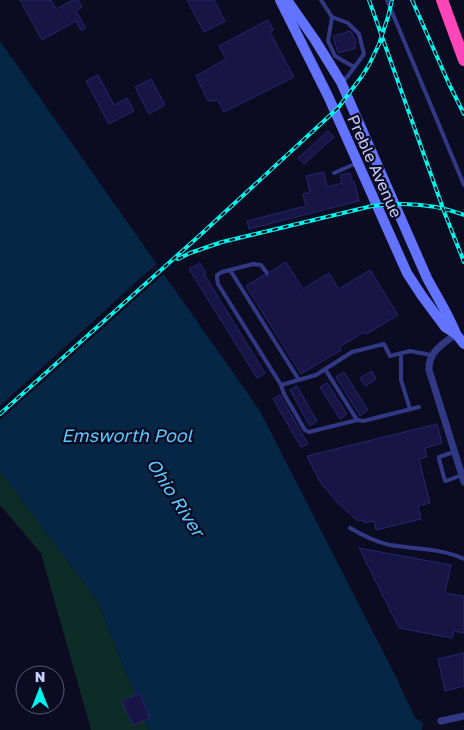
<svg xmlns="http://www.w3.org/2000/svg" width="464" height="730" font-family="'Golos Text',sans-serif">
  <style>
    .green { fill: #0d2c27 }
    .water { fill: #062645 }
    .pier { fill: #0b0b21 }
    .building { fill: #181544; stroke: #292473 }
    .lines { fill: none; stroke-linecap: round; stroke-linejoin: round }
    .lane { stroke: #313985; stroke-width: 4 }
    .street { stroke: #313985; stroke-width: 7 }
    .secondary { stroke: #6274ff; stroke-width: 10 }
    .highway { stroke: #ff46b9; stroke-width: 12 }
    .rail-casing { stroke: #00f6ec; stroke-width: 4 }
    .rail { stroke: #0b0b21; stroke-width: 2; stroke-dasharray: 5.5; stroke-linecap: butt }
    .labels { text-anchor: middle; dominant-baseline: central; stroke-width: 4.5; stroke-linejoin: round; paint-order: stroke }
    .street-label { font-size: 16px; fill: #cbccff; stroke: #0b0b21 }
    .water-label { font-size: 18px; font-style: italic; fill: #59c9ff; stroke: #0b0b21 }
  </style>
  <rect width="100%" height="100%" fill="#0b0b21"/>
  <path class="green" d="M0,471L97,600L149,730H91L41,553L0,505Z"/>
  <path class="water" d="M0,41L260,411L396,677L415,718L423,723L422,730H149L97,600L0,471Z"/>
  <path class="pier" d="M159,262L166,273L158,279L0,420V406L145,274Z"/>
  <g class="building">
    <path d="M20,0H51L56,9L73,0H78L82,7L76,11L86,28L81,30L76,21L42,40Z"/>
    <path d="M187,0H214L225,21L204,32Z"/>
    <path d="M268,20L273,30L270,32L294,77L224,112L218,100L208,101L196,76L226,59L219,46Z"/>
    <path d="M350,31L352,33L354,38H355L356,43L354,44L356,48L338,53L333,36Z"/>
    <path d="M98,75L114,105L127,98L134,111L109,124L86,81Z"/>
    <path d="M151,79L165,105L149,114L135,87Z"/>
    <path d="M328,131L334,137L304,164L298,158Z"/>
    <path d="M324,172L327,187L342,183L340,175L350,173L352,181H354L359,201L249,229L247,221L306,206L303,194L310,192L306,176Z"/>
    <path d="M286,262L303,289L329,273L339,289L370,270L398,315L370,332L366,334L364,332L339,347L341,350L301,374L246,286L264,275L269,276L271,274L270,272Z"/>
    <path d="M200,263L206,273L204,274L265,373L257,378L189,269Z"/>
    <path d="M372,371L376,379L365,386L360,378Z"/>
    <path d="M344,372L368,410L360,416L336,377Z"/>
    <path d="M327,383L347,414L340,419L320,387Z"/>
    <path d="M297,386L317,421L310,426L290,390Z"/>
    <path d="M280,395L308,444L301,447L273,399Z"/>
    <path d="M437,424L442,443L425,448L427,457L419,459L430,503L418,506L421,519L376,530L374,521L364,523V520L358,521L339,504L320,482L307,456Z"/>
    <path d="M359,548L451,565L445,593L464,596V633L454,631L452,638L399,628Z"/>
    <path d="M464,653V686L445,691L438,659Z"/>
    <path d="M140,693L150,718L133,725L122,701Z"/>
  </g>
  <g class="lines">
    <g class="lane">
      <path d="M321,0L332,17L348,23L359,34L364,54L348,76L343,81"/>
      <path d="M387,0L464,185"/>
      <path d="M332,17L328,41L335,56L354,67"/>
      <path d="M334,173L357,163"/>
      <path d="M230,270L299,380"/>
      <path d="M267,273L261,265L253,264L222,272L217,275V278L218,284L281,385L284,394L305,430L309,432L357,420L363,421L419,407"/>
      <path d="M401,353V380L410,409"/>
      <path d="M325,369L357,420"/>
      <path d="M281,385L316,375L352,352L384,344L390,356L410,351L431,355"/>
      <path d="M454,452L439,457V459L445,481H446L462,475"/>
      <path d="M350,528C362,535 376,542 390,545C414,549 441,548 464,559"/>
    </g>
    <g class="street">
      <path d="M456,334C443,344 428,352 429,370L464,482"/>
      <path d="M441,721L464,716"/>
    </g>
    <g class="secondary">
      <path d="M280,0L328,96L407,273L422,296L445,327L456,334L464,344"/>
      <path d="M287,0L315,40L341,82L427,278C437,297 449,315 456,334"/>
    </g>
    <path class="highway" d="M442,0L464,60"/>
    <g class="rail-casing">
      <g id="rail">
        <path d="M369,0L445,214L464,262"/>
        <path d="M412,0L449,84L464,114"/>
        <path d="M178,259L190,253L222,242L372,206C403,202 435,204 464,215"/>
        <path d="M0,414L199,236L338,108L362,76L369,65L379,44L388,17L392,0"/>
      </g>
    </g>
    <use href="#rail" class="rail"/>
  </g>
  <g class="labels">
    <g class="street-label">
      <text transform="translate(375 166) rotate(66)">Preble Avenue</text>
    </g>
    <g class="water-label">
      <text x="127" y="435">Emsworth Pool</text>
      <text transform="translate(176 497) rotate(57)">Ohio River</text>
    </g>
  </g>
  <g transform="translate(40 690)"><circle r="24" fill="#0b0b21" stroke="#58587a"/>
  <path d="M0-4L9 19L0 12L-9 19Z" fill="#00f6ec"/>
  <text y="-8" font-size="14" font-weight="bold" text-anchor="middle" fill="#cbccff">N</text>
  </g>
</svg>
